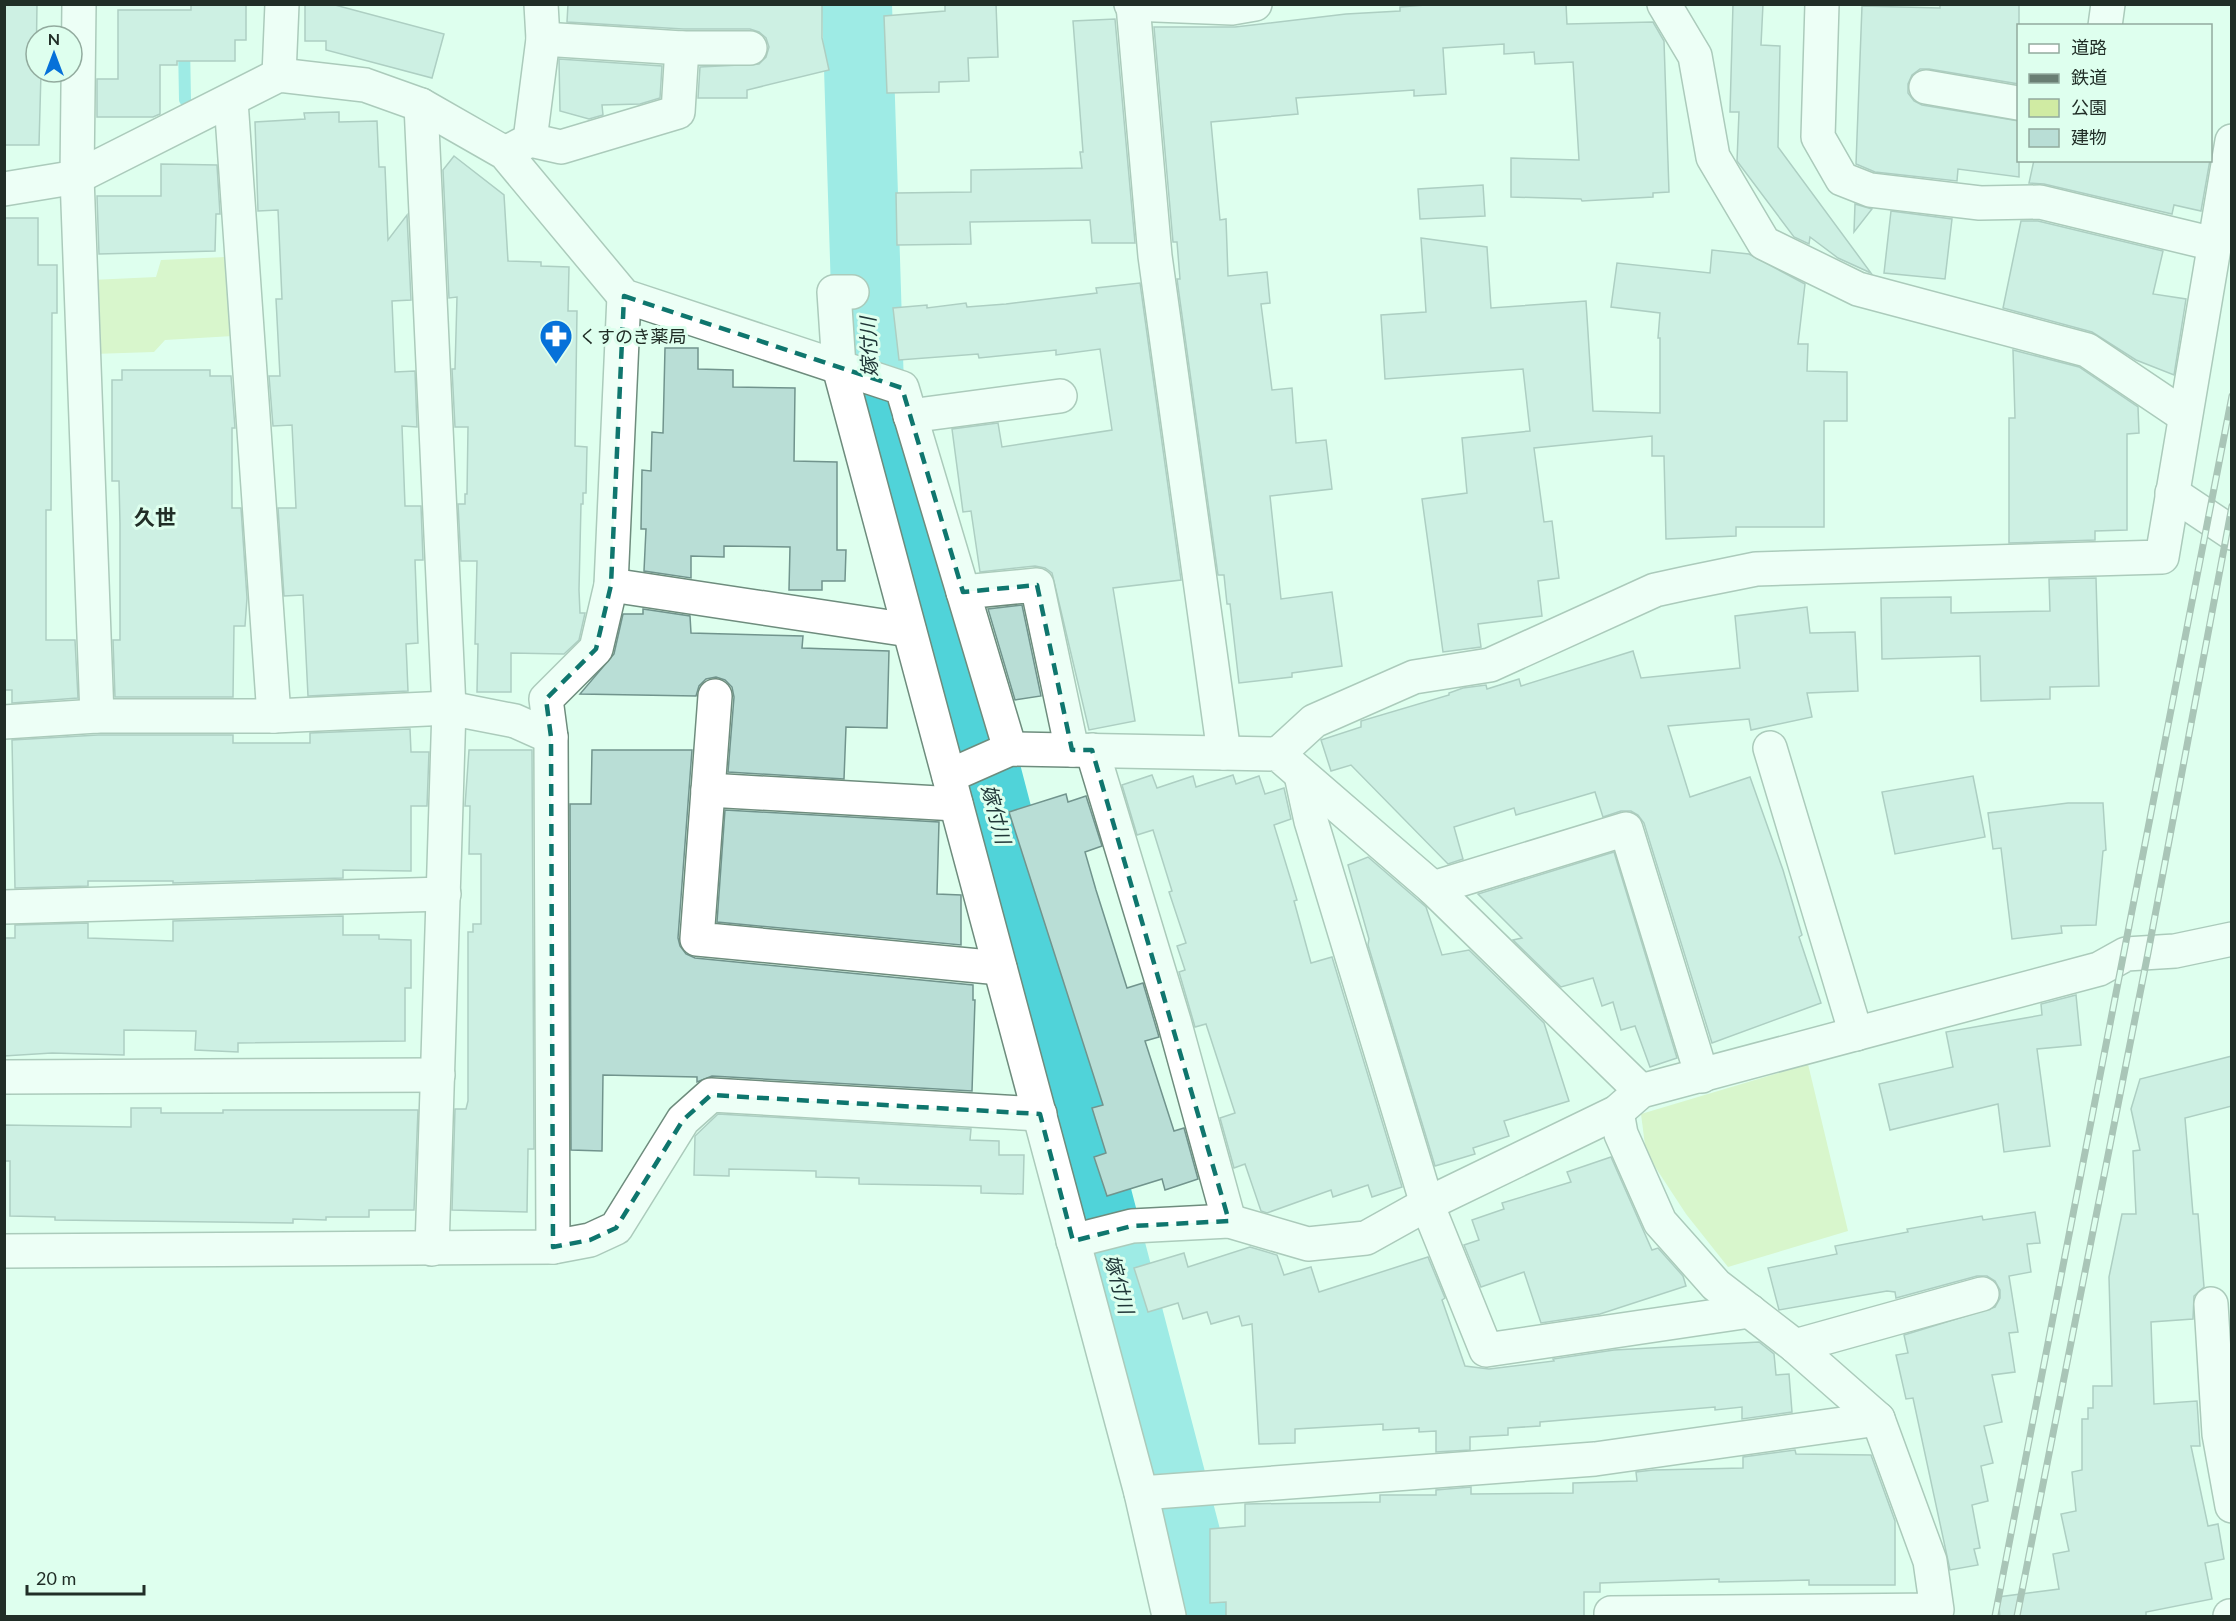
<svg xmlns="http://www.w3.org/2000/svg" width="2236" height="1621" font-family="Lato,'Noto Sans JP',sans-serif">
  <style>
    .green { fill: #d0eba3 }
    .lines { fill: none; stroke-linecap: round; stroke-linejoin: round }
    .stream { stroke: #50d3d9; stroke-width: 12 }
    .river { stroke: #50d3d9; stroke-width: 70 }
    .building { fill: #b9ded6; stroke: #71948d; stroke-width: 1.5 }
    .minor-casing { stroke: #6e8c7d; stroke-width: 36 }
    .minor { stroke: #fff; stroke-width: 33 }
    .rail-casing { stroke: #697e73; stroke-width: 7 }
    .rail { stroke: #deffee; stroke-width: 4.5; stroke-dasharray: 14; stroke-linecap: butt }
    .marked { fill: none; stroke: #0f766e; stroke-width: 4.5; stroke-dasharray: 12 8; stroke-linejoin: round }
    .labels { text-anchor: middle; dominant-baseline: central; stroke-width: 6; stroke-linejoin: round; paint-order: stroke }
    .poi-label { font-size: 18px; fill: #212e27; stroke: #deffee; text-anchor: start }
    .water-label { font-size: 20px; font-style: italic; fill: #203738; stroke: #deffee }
    .quarter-label { font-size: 21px; font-weight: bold; fill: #212e27; stroke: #deffee }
  </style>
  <rect width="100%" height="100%" fill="#deffee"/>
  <g class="green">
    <path d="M225,257L233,336L165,340L154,352L93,354L91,280L156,277L161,260Z"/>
    <path d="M1808,1064L1848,1231L1728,1267L1686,1214L1646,1153L1641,1114Z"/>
  </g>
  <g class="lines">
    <path class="stream" d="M184,44L185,100"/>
    <path class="river" d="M857,4L869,387L987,776L1189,1549L1202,1616"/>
  </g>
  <g class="building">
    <path d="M4,4H37L36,72H41L39,145H4Z"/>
    <path d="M191,4H246V40H235V61H177V65H160V114L153,117H97V79H118V10H191Z"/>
    <path d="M568,4H822V38L829,70L747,90V98H698L700,67L759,64L766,57L769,47L766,38L759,32L750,29H683L567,22Z"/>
    <path d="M945,4H996L998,57L968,58L969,81L939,82V92L887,93L884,16L945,11Z"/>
    <path d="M1439,4H1566L1567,24L1653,22L1664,41L1669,192L1653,193V197L1582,201L1581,199L1511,197V158L1579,160L1573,62L1535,64L1534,52L1504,54V44L1443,48L1446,94L1414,96V90L1296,98L1298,114L1211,122L1220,220L1226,219L1228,276L1267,272L1270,303L1261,304L1272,390L1292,388L1296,443L1326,440L1332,489L1270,496L1281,599L1332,592L1342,666L1292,673V677L1239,683L1230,604H1227L1224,575H1218L1177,279H1180L1177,242H1173L1154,27H1235L1346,14L1400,11V7Z"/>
    <path d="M1733,4H1763L1761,45L1780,46L1778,147L1871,273L1838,258L1810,237L1809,244L1794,237L1737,161L1739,112H1730Z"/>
    <path d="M1940,4H2019V84L1929,69H1920L1912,75L1908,84V93L1914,101L1922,105L2019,121V177L1958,169L1957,181L1875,172L1856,164L1862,6L1940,8Z"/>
    <path d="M305,5H335L444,34L432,78L326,50V41H305Z"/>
    <path d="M1115,19L1135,243H1092L1090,220L970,222L971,244L897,245L896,193L971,192V170L1082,168L1080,152H1083L1073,21Z"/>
    <path d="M559,59L662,66L660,98L640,104L602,105L603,115L589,119L560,111Z"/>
    <path d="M339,112V122L377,121L379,167H385L388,240L407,215L411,300L392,301L395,372L415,371L417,427L402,426L405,506H421L423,560H415L418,643L406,644L408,691L308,696L303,595L284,596L278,508H296L292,425L273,426L269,376H280L276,299H282L278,210L258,211L255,122L305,119L304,113Z"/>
    <path d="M454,156L504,195L508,261L541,262V266L569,267L568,311H577L575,446L587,447L586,493H583V504H581L579,590L580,613H585L579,640L564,654L511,653V692H477L478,644H475L477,561H461L458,504H465V494H467L468,427H455L452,369H455L457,297L449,298L443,170Z"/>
    <path d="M2034,160H2210L2201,211L2174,205L2172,214L2044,184L2029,183Z"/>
    <path d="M161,164L217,165L220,214H216L215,251L99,254L97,196H161Z"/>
    <path d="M1483,185L1485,216L1420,219L1418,189Z"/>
    <path d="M1855,204L1872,209L1854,232Z"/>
    <path d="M1891,211L1952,219L1945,279L1884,273Z"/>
    <path d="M4,218H38V265H57V313H52L51,510H46V640H75L78,698L12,703V690H4Z"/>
    <path d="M2021,221H2038L2163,251L2153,294L2186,299L2174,375L2136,360L2092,332L2003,308Z"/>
    <path d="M1421,238L1487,247L1491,308L1586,301L1593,411L1660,413V338H1658L1660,313L1611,307L1617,263L1710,273L1712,250L1749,254L1805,284L1798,344H1808L1807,371L1847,372V421H1824V527H1736V536L1666,539L1664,456H1652V436L1534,448L1544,522L1552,521L1559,578L1538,581L1542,616L1478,624L1481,647L1443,652L1422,499L1467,493L1462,438L1530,431L1523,369L1385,379L1381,315L1426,312Z"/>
    <path d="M1140,283L1181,580L1113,588L1135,721L1089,730L1052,573L1045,568L1035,566L980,572L971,511L963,512L952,429L998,423L1002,447L1112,430L1100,349L1056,355V350L979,358L978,354L899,360L893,308L927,305V308L966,303L967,307L1006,304L1097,293L1096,288Z"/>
    <path d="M665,348H698V369L733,370V387L795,388L794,461L837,462V550H846L845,581H822V590H789L790,547L724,546V557L691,556V578L644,571L646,529H641L642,470L651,471L652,432L663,433Z"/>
    <path d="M2013,350L2079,367L2138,407L2139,433L2127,434V530L2095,531V540L2009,543V418H2015Z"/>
    <path d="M122,370H210V376H231L235,428H232V508H241L247,598L245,626H234L233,697H115L113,640H120V524L119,481H112V380H122Z"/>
    <path d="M2096,578L2099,686L2050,687V699L1981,701L1980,656L1882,659L1881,598L1951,597V613L2050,611L2049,579Z"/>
    <path d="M1022,605L1041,696L1015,700L988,609Z"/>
    <path d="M1807,607L1810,633L1855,632L1858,691L1807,693L1812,717L1751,730L1749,719L1668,726L1690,797L1750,777L1783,870L1802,935L1799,937L1821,1003L1712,1043L1644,823L1638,815L1631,811H1621L1603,817L1595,792L1516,815L1514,808L1454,827L1463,859L1448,864L1351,765L1331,771L1321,740L1361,727V721L1449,695V693L1463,688L1486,685L1487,689L1519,679L1521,686L1633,651L1641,678L1740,668L1735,616Z"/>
    <path d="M643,609L690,616L691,633L803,636L802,648L889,651L887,728L846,727L844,779L728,772L734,697L732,687L725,680L716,677L706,679L699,686L696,696L580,694L614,654L623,614H643Z"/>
    <path d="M410,729L411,752H429L427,806H411V871L343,870V878L173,883V881H88V886L15,888L12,740L98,735H233V743H310V733Z"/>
    <path d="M469,750H532L534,1149H528L527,1212L452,1210L455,1109H466L468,1101V932H473V924H481V854H469L470,806H465Z"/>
    <path d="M592,750H692L678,938L680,946L686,954L695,958L973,985V1000H975L972,1091L712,1076L697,1082V1077L603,1075L602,1151L571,1150L570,804H591Z"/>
    <path d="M1152,775L1157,788L1193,776L1196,787L1233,775L1236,784L1259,776L1265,794L1284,788L1291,819L1274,825L1297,900L1294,901L1311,963L1332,957L1402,1187L1372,1197L1368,1185L1333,1197L1331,1190L1267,1213L1261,1211L1245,1164L1234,1168L1220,1118L1235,1113L1206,1024L1195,1027L1179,972L1185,970L1177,946L1186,943L1169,892L1172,891L1153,830L1137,835L1122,785Z"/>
    <path d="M1973,776L1985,837L1895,854L1882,792Z"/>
    <path d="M1066,794L1068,802L1086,796L1102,846L1085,852L1096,890L1127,988L1143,983L1159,1037L1145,1041L1174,1131L1184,1128L1198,1179L1165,1190L1162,1179L1107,1196L1094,1157L1106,1153L1092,1108L1103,1105L1009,812Z"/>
    <path d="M2068,803H2103L2106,850L2103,851L2096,925L2061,926L2062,933L2012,939L2001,848L1993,849L1988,813Z"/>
    <path d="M725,810L939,822L937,894L961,895V945L717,922Z"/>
    <path d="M1614,852L1677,1058L1650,1067L1635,1026L1621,1030L1613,1002L1602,1006L1593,978L1561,987L1513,940L1522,938L1478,894Z"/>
    <path d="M1368,857L1426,907L1442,955L1469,950L1544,1023L1569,1101L1504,1121L1509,1136L1473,1148L1475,1154L1435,1166L1368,945L1369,939L1348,865Z"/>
    <path d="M343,916V935H379V939L411,940V988H405V1041L238,1043V1052L195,1050L196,1031L124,1030V1055L52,1053L4,1056V938H15V925L88,923V938L173,941V921Z"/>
    <path d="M2076,995L2081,1045L2037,1049L2050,1146L2004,1152L1998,1104L1890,1130L1879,1084L1953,1067L1946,1032L2042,1015L2041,1004Z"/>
    <path d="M2232,1056V1106L2185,1118L2193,1214H2198L2204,1287L2194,1296L2193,1319L2151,1322L2154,1404L2197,1401L2200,1446H2191L2208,1526L2218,1524L2224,1559L2205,1563L2212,1599L2146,1612V1617H2000L1998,1597L2059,1589L2053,1554L2069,1551L2061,1514L2076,1511L2072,1472L2082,1470V1419H2088V1408H2093V1386H2112L2109,1277L2122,1214H2136L2133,1151L2140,1150L2131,1109L2140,1079Z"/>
    <path d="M131,1108H161V1113H223V1110H418L414,1210H369V1217H326V1220L293,1219V1223L55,1220V1217L10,1216V1161H4V1125L131,1127Z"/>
    <path d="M718,1114L971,1129L970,1140L999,1141V1155H1024L1023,1194L981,1193V1186L859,1184V1178L816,1177V1171L729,1169V1176L694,1175L695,1136Z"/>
    <path d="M1611,1157L1652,1250L1658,1248L1683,1276L1686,1286L1600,1314L1541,1323L1524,1272L1481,1287L1464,1245L1479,1240L1472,1220L1504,1209L1502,1203L1571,1182L1567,1172Z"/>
    <path d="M2035,1212L2040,1243L2027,1244L2031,1272L2009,1276L2018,1332L2009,1333L2015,1372L1992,1375L2002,1422L1984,1426L1993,1463L1981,1466L1988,1501L1972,1505L1980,1548L1974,1549L1978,1565L1950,1570L1913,1398L1906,1399L1896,1355L1908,1353L1904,1335L1995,1307L2000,1298V1290L1995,1281L1987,1276H1977L1896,1298L1895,1292L1887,1291L1779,1310L1768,1268L1837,1254L1835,1246L1908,1232L1907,1229L1982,1216L1983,1220Z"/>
    <path d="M1250,1247L1277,1255L1284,1275L1311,1267L1319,1292L1428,1257L1445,1298L1442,1300L1465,1366L1489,1369L1554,1361L1553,1359L1614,1350L1759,1342L1774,1354L1776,1375L1789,1374L1792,1412L1742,1419V1407L1715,1410V1407L1540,1422V1426L1508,1428V1435L1470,1437V1450L1436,1452V1431L1419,1432V1428L1383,1430V1424L1295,1429V1443L1259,1444L1252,1324L1242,1326L1239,1316L1211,1324L1207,1312L1183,1319L1178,1303L1148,1312L1134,1268L1184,1253L1188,1267Z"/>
    <path d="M1795,1450L1796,1454L1871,1455L1895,1521V1585H1809V1580L1719,1582V1579L1600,1583V1592H1584V1617H1226V1602L1210,1603V1529L1245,1526V1504L1380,1502V1495H1436V1490L1471,1487V1494L1573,1493V1483L1637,1481L1636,1472L1653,1470L1743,1468V1457Z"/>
  </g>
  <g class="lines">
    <g class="minor-casing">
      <g id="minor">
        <path d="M79,4L77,177L97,716"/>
        <path d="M1131,4L1232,8L1255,4"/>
        <path d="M1664,4L1695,56L1713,157L1764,243L1858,289L2087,350L2185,416"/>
        <path d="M1822,4L1818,137L1842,179L1870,190L1980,203L2040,202L2214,244"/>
        <path d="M1133,5L1155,256L1224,753"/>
        <path d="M2105,26L2108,4"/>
        <path d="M543,39L682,48H750"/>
        <path d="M279,75L282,4"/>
        <path d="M1926,87L2018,103"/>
        <path d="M231,101L274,716"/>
        <path d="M421,105L449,708L432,1249"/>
        <path d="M530,140L561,147L678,112L682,48"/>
        <path d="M511,150L530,140L543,39L541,4"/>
        <path d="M4,189L77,177L279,75L365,85L421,105L505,153L624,296L902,388L1010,749"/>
        <path d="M852,292H834L839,367L1141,1493L1169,1616"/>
        <path d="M910,416L1060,396"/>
        <path d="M2172,493L2232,533"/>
        <path d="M611,585L909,630"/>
        <path d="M963,592L1037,585L1072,750"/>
        <path d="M715,696L697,939L1000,968"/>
        <path d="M4,722L97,716H274L449,708L515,721L551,737L546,699L596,649L611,585L624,296"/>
        <path d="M551,737L553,1247"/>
        <path d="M1770,748L1856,1034"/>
        <path d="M1092,750L1174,1021L1229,1221"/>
        <path d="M1278,754L1314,721L1414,677L1490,665L1655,590L1687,583L1756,569L2162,557L2232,141"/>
        <path d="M1301,775L1311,821L1427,1204L1486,1350L1750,1311"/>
        <path d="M949,776L1010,749L1278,754L1433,888L1641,1091"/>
        <path d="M708,790L956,804"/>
        <path d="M1433,888L1626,829L1702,1076"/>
        <path d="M4,907L444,894"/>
        <path d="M4,1077L438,1075"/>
        <path d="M1073,1241L1132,1226L1229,1221L1308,1244L1366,1238L1427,1204L1617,1112L1641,1091L2099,969L2126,954L2175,951L2232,939"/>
        <path d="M4,1251L553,1247L590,1240L616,1228L683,1120L711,1095L1040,1114"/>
        <path d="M2211,1304L2219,1434L2232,1506"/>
        <path d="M1795,1346L1982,1294"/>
        <path d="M1141,1493L1595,1459L1878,1419"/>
        <path d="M1611,1616V1613L1937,1610L1930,1561L1878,1419L1795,1346L1716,1285L1660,1222L1621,1134L1617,1112"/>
        <path d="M2230,1616H2232"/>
      </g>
    </g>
    <use href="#minor" class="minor"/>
    <g class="rail-casing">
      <g id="rail">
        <path d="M1995,1616L2232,396"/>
        <path d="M2017,1616L2148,953L2232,506"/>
      </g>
    </g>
    <use href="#rail" class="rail"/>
  </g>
  <path d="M0 0H2236V1621H0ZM624,296L902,388L963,592L1037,585L1072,750H1092L1229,1221L1132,1226L1073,1241L1040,1114L711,1095L683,1120L616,1228L590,1240L553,1247L551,737L546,699L596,649L611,585Z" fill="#deffee" fill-opacity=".55" fill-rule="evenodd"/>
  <path class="marked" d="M624,296L902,388L963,592L1037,585L1072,750H1092L1229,1221L1132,1226L1073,1241L1040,1114L711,1095L683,1120L616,1228L590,1240L553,1247L551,737L546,699L596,649L611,585Z"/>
  <defs>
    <g id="pharmacy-pin" transform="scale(1.725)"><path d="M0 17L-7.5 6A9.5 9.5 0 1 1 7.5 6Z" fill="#0671d9" stroke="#deffee"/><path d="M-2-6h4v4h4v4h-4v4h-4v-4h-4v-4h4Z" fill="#fff"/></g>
  </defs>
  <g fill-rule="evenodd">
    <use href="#pharmacy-pin" x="556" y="336"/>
  </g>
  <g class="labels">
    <g class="poi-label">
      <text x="579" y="336">くすのき薬局</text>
    </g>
    <g class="water-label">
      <text transform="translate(868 347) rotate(-92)">嫁付川</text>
      <text transform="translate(997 814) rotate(75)">嫁付川</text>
      <text transform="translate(1120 1284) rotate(75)">嫁付川</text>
    </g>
    <g class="quarter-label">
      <text x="155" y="516">久世</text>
    </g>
  </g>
  <rect width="2236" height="1621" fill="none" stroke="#212e27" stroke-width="12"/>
  <rect x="2017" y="24" width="195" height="138" fill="#deffee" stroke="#92ab9e" stroke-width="1.5"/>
  <rect x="2029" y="44" width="30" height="9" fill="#ffffff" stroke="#92ab9e" stroke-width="1.5"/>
  <text x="2071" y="54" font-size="18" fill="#212e27">道路</text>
  <rect x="2029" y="74" width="30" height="9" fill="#697e73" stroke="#92ab9e" stroke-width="1.5"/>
  <text x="2071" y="84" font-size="18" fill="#212e27">鉄道</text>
  <rect x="2029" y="99" width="30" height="18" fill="#d0eba3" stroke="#92ab9e" stroke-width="1.5"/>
  <text x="2071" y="114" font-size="18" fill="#212e27">公園</text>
  <rect x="2029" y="129" width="30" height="18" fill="#b9ded6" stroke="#92ab9e" stroke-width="1.5"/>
  <text x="2071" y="144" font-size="18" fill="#212e27">建物</text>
  <g transform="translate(54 54)"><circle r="28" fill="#deffee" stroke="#92ab9e" stroke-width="1.5"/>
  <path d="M0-4.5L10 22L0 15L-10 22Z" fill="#0671d9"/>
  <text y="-9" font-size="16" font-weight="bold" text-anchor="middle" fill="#212e27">N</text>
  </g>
  <path d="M27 1585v9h117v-9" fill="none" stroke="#212e27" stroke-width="3"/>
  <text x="36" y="1585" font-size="18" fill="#212e27" stroke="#deffee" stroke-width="4.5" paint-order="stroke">20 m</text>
</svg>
